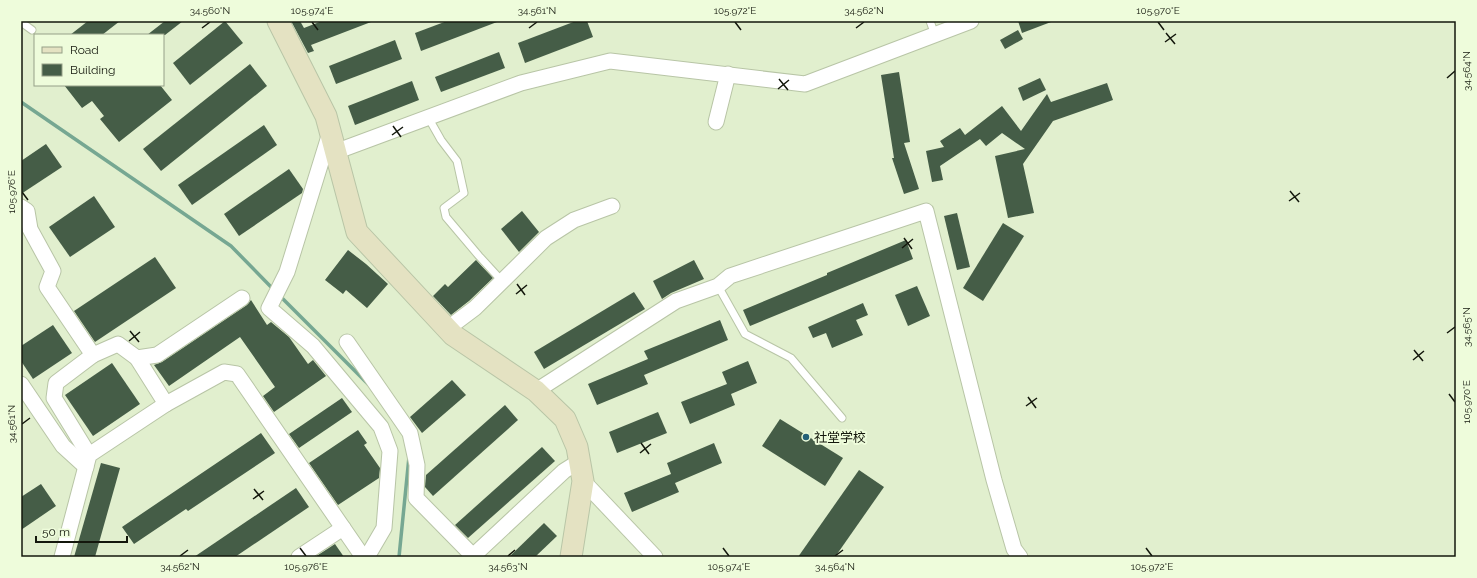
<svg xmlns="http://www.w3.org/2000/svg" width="1477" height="578" font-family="Raleway,'Noto Sans SC',sans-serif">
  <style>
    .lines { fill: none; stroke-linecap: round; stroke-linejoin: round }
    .stream { stroke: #76a792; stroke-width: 3.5 }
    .building { fill: #455d47 }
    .lane-casing { stroke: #b8c5a6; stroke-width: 9 }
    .street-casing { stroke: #b8c5a6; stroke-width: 17 }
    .secondary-casing { stroke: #b8c5a6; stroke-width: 23 }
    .lane { stroke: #fff; stroke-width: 7 }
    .street { stroke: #fff; stroke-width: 15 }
    .secondary { stroke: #e4e2c2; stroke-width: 21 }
    .ticks { fill: none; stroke: #13170c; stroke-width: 1.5 }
    .poi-dot { fill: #236077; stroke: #eefcdb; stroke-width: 1.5 }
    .labels { text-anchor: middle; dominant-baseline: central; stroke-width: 4; stroke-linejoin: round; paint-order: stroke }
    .poi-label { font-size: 13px; fill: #13170c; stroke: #eefcdb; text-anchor: start }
    .neatline { fill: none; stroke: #13170c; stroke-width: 1.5 }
    .ticks-label { font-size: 10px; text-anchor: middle; fill: #13170c }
  </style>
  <rect width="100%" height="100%" fill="#e1efce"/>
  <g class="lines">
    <g class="stream">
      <path d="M21,102L231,246L273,289"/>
      <path d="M279,295L368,384"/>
      <path d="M399,557L409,457"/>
    </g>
  </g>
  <g class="building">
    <path d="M88,21H120L102,35H70Z"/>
    <path d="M165,21H183L165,35H147Z"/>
    <path d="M225,21L243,43L190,85L173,63Z"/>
    <path d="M291,21H300L304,28L322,21L371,22L311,45L314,51L308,53Z"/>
    <path d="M447,21H497V22L421,51L415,33Z"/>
    <path d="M576,21H587L593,37L525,63L518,43Z"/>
    <path d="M1018,21H1051V22L1022,33Z"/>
    <path d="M1018,30L1023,39L1005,49L1000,40Z"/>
    <path d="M395,40L402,59L336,84L329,66Z"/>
    <path d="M499,52L505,68L441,92L435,77Z"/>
    <path d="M250,64L267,86L161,171L143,149Z"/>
    <path d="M899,72L910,142L904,143L919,189L904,194L892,158H894L881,75Z"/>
    <path d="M1040,78L1046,90L1023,101L1018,88Z"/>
    <path d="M412,81L419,100L355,125L348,106Z"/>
    <path d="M1107,83L1113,100L1053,121L1023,164L1034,213L1008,218L995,156L1025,149L1002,133L986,146L980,139L940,166L943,180L932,182L926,151L944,147L940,141L960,128L965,135L1002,106L1021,131L1047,94L1051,102Z"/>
    <path d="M64,85H160L172,100L119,142L100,119L104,116L92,101L82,108Z"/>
    <path d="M264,125L277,145L192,205L178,185Z"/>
    <path d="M46,144L62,167L21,194V161Z"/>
    <path d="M289,169L303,189L302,193L239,236L224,214Z"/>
    <path d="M94,196L115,227L70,257L49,227Z"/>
    <path d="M522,211L539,232L519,252L501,229Z"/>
    <path d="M957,213L970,267L957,270L944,216Z"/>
    <path d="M1003,223L1024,236L983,301L963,288Z"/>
    <path d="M906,240L913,259L750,326L743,310L827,275V273Z"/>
    <path d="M348,250L366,264L388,284L367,308L346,290L343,294L325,280Z"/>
    <path d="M155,257L176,288L95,342L74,311Z"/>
    <path d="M476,260L493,278L469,301L451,315L433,296L445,284L448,287Z"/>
    <path d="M694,260L704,279L671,293L662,299L653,281Z"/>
    <path d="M917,286L930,316L908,326L895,295Z"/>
    <path d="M634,292L645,309L544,369L534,352Z"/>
    <path d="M251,300L267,325L271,322L289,337L308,364L313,360L326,376L274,412L263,396L275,387L240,337L169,386L154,365L162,362L247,305Z"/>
    <path d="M863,303L868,315L856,320L863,335L832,348L826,333L813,338L808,327Z"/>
    <path d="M720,320L728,340L644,375L648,384L597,405L588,384L648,359L644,351Z"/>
    <path d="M53,325L72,353L33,379L21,361V346Z"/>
    <path d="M748,361L757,383L731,394L735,405L690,424L681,402L727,384L722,372Z"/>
    <path d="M112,363L140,404L93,436L65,395Z"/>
    <path d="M452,380L466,395L422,433L410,417Z"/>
    <path d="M342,398L352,412L299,448L289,434Z"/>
    <path d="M505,405L518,420L433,496L425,487L426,475Z"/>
    <path d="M658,412L667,433L617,453L609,432Z"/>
    <path d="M780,419L843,458L825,486L762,446Z"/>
    <path d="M358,430L367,443L364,445L380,468L379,478L338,505L309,463Z"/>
    <path d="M261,433L275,453L188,511L186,509L134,544L122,527Z"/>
    <path d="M714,443L722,463L675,483L679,492L632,512L624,493L671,474L667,463Z"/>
    <path d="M542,447L555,461L468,538L455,525Z"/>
    <path d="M101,463L120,468L95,557H74Z"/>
    <path d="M859,470L884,487L835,557H798Z"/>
    <path d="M41,484L56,506L21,530V497Z"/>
    <path d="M296,488L309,507L235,557H194Z"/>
    <path d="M544,523L557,536L535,557H509Z"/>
    <path d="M335,544L344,557H315Z"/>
  </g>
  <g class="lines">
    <g class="lane-casing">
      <g id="lane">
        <path d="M930,21L935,35"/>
        <path d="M21,22L32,30"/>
        <path d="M428,117L441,140L457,161L464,193L444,208L446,217L479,256L502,281"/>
        <path d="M718,286L745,334L791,358L842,418"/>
      </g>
    </g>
    <g class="street-casing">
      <g id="street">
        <path d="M716,122L728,74"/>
        <path d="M330,133L287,272L269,308L313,346L381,427L390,451L384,528L367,557"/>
        <path d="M335,152L521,83L610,61L805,84L971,21"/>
        <path d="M21,207L27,211L30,229L53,271L47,287L93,355L118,344L137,358L157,355L242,298"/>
        <path d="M447,329L475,308L546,238L574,220L612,206"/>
        <path d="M347,342L410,433L417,465L416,498L474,557"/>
        <path d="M137,358L166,404L224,372L237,374L363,557"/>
        <path d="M21,384L63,446L86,467"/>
        <path d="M536,391L676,301L718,286L730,276L926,211L994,480L1014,549L1020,557"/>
        <path d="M89,455L54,398L56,383L93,355"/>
        <path d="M583,481L655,557"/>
        <path d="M473,556L564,471L580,461"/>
        <path d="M62,557L89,455L166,404"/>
        <path d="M299,557L343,528"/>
      </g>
    </g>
    <g class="secondary-casing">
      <path id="secondary" d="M278,21L326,116L357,232L453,335L536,391L565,419L577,447L583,481L571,557"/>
    </g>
    <use href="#lane" class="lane"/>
    <use href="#street" class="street"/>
    <use href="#secondary" class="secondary"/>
  </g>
  <path class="ticks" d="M312,22L318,30M735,22L741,30M1158,22L1164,30M202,28L210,22M529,28L537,22M856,28L864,22M1166,33L1175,44M1165,42L1176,34M1447,78L1455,71M779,79L788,90M778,89L789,80M393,126L401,137M392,135L403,127M1290,191L1299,202M22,192L28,200M1289,201L1300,193M904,238L912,249M902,248L913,239M517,284L525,295M516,294L527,285M130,331L139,342M1447,333L1455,327M129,341L140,332M1414,350L1423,361M1413,360L1424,351M1449,394L1455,402M1028,397L1036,408M1026,406L1037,398M22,424L30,418M641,443L649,454M640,453L651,444M254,489L263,500M253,499L264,491M300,548L306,556M723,548L729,556M1146,548L1152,556M180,556L188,550M508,556L515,550M835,556L843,550"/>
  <circle class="poi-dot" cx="806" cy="437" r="4"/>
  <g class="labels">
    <g class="poi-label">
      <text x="814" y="437">社堂学校</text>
    </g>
  </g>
  <rect width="1477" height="578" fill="none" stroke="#eefcdb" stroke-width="44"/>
  <rect x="34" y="34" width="130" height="52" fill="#eefcdb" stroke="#96a088"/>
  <rect x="42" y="47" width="20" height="6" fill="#e4e2c2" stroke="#96a088"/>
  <text x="70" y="54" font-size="12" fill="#13170c">Road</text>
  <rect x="42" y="64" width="20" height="12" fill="#455d47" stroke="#96a088"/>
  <text x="70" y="74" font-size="12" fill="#13170c">Building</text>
  <path d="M36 536v6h91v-6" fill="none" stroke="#13170c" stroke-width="2"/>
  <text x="42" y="536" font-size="12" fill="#13170c" stroke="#eefcdb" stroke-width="3" paint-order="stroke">50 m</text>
  <rect x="22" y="22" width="1433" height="534" class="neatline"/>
  <g class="ticks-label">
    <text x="210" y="14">34.560°N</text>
    <text x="312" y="14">105.974°E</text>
    <text x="537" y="14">34.561°N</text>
    <text x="735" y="14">105.972°E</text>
    <text x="864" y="14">34.562°N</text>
    <text x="1158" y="14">105.970°E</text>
    <text transform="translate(1466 71) rotate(-90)" y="4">34.564°N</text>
    <text transform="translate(11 192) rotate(-90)" y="4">105.976°E</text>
    <text transform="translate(1466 327) rotate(-90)" y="4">34.565°N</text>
    <text transform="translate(1466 402) rotate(-90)" y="4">105.970°E</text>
    <text transform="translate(11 424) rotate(-90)" y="4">34.561°N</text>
    <text x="180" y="570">34.562°N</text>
    <text x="306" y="570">105.976°E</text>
    <text x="508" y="570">34.563°N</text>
    <text x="729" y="570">105.974°E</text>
    <text x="835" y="570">34.564°N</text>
    <text x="1152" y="570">105.972°E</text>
  </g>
</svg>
